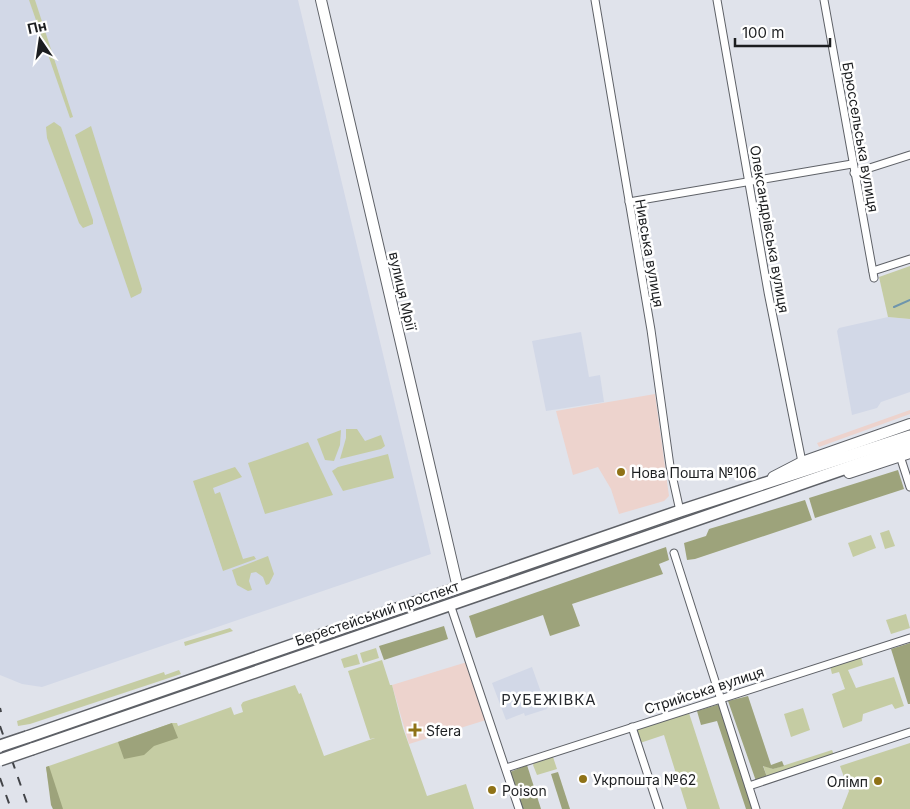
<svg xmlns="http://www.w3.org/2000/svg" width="910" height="809" font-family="Inter,sans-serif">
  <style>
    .commercial { fill: #edd3cd }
    .built { fill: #d2d8e7 }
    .green { fill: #c5cca3 }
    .forest { fill: #9da37b }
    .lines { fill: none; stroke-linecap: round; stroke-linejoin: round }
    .stream { stroke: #6e95ac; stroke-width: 2 }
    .street-casing { stroke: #5e6167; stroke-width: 9 }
    .secondary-casing { stroke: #5e6167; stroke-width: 12 }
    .primary-casing { stroke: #5e6167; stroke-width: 14 }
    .street { stroke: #fff; stroke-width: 7 }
    .secondary { stroke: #fff; stroke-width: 10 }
    .primary { stroke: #fff; stroke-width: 11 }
    .rail { stroke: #424448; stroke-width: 2; stroke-dasharray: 9 9; stroke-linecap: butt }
    .primary-bridge-casing { stroke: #5e6167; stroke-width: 14; stroke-linecap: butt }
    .primary-bridge { stroke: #fff; stroke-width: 11 }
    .poi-dot { fill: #8f7217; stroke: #fff; stroke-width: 2 }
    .labels { text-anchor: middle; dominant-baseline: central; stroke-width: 5; stroke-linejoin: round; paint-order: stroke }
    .street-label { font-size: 14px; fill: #1c1e20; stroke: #fff }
    .poi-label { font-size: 14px; fill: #1c1e20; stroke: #fff; text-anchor: start }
    .neighbourhood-label { font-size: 15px; letter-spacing: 1px; fill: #272a2f; stroke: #fff }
  </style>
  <rect width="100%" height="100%" fill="#e0e3eb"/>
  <g class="commercial">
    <path d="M655,394L669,496L664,501L619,514L611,489L598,467L573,475L556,411Z"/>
    <path d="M910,410V414L819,447L817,443Z"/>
    <path d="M467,662L486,720L409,744L392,685Z"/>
  </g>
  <g class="built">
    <path d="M0,0H298L431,554L42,687L22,684L0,675Z"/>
    <path d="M888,317L910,319V392L881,402L877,408L852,415L837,331L839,328Z"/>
    <path d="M581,332L589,377L600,375L604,402L546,411L532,341Z"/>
    <path d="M532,667L547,709L525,716L524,713L506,720L492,683Z"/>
  </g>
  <g class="green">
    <path d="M29,0H35L73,117L70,118Z"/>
    <path d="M54,122L61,127L93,220V224L83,228L79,223L47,138L46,127Z"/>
    <path d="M91,126L142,289L141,293L131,298L75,135Z"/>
    <path d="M910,266V319L888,317L879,277Z"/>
    <path d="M346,429H357L365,441L381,435L385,446L381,449L340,459L346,438Z"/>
    <path d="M341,430L340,445L334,461L325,460L317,439Z"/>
    <path d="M308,442L333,495L265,514L248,463Z"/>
    <path d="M388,454L394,478L343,491L332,471L338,467Z"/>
    <path d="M235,467L242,477L213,488L215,494L220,492L243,559L254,556L256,559L223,571L193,481Z"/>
    <path d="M889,530L895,546L885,549L880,533Z"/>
    <path d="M871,535L876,548L853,557L848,543Z"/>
    <path d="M268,556L274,574L269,584L266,585L263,577L256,572L251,573L249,581L252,590L248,591L237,585L232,570Z"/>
    <path d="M906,614L910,628L891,634L886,620Z"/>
    <path d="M230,628L233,631L185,646L184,642Z"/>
    <path d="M376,648L379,658L363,663L360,653Z"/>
    <path d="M357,654L360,664L344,668L341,659Z"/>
    <path d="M861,657L863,665L848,670L856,688L894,677L904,706L895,709L892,704L863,714L862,721L843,728L832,694L845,689L839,672L832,674L830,666Z"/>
    <path d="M382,660L390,685H392L403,728L427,796L466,784L474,809H53L46,767L172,723H177L178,726L231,707L234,715L243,712L241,705L243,702L295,685L299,694L301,693L324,756L375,738L370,739L348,671Z"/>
    <path d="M179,670L181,674L30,724L18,726L17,721L164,672L165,675Z"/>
    <path d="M803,708L810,730L791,737L784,714Z"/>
    <path d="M689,713L720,809H687L664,735L640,743L637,731L638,729Z"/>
    <path d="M910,743V809H842L849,791L840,766Z"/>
    <path d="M832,750L834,755L767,777L763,765L773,769Z"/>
    <path d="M550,756L553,757L557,769L537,775L533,765L535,761Z"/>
  </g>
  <g class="forest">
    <path d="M898,470L904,489L815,518L809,498Z"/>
    <path d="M805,500L812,520L695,559L687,560L684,543L706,536L709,529Z"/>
    <path d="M666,547L669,560L659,564L663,574L572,604L580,626L550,636L543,615L476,638L469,616Z"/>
    <path d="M444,626L448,639L384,660L379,646Z"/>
    <path d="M910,643V704H908L891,649Z"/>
    <path d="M748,696L771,765L782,761L784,766L773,769L763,766L767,777L756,781L728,701Z"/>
    <path d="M720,704L753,809H746L717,721L701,725L697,711Z"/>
    <path d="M172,723L178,738L154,746L144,755L124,759L118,742Z"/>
    <path d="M527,765L541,809H522L510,772Z"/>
    <path d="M49,766L63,809H53L51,805L46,767Z"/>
    <path d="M558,772L570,809H562L551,774Z"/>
  </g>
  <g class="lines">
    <path class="stream" d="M894,307L910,300"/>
    <g class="street-casing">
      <g id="street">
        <path d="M595,0L651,330L670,466L680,511"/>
        <path d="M717,0L768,292L802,462"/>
        <path d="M824,0L874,278"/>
        <path d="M854,173L910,155"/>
        <path d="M629,202L852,164"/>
        <path d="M873,271L910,259"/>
        <path d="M900,456L910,487"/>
        <path d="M674,553L756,809"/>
        <path d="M450,604L519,809"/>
        <path d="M632,727L659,809"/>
        <path d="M506,768L910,638"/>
        <path d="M749,786L910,732"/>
      </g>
    </g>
    <g class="secondary-casing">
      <g id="secondary">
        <path d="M321,0L458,588"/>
        <path d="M849,473L910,453"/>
        <path d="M773,477L802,462L910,424"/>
      </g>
    </g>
    <g class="primary-casing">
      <g id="primary">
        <path d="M27,737L680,511L910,436"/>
        <path d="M32,749L910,446"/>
      </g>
    </g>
    <use href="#street" class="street"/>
    <use href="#secondary" class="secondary"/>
    <use href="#primary" class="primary"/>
    <g class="rail">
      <path d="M0,708L1,712"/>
      <path d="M0,726L29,809"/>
      <path d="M0,778L11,809"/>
    </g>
    <g class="primary-bridge-casing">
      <g id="primary-bridge">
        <path d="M0,746L27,737"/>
        <path d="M0,760L32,749"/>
      </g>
    </g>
    <use href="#primary-bridge" class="primary-bridge"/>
  </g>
  <g class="poi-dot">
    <circle cx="621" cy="472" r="5"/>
    <path d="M412.5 722.5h5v5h5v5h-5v5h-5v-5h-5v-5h5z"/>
    <circle cx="583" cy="779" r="5"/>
    <circle cx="878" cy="781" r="5"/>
    <circle cx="492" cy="790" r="5"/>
  </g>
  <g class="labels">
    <g class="street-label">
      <text transform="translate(861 137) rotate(80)">Брюссельська вулиця</text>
      <text transform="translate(770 229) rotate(80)">Олександрівська вулиця</text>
      <text transform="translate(650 253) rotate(80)">Нивська вулиця</text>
      <text transform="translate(403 291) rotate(77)">вулиця Мрії</text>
      <text transform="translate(377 613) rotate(-19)">Берестейський проспект</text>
      <text transform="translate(704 690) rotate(-18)">Стрийська вулиця</text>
    </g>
    <g class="poi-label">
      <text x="631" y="472">Нова Пошта №106</text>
      <text x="426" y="730">Sfera</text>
      <text x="593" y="779">Укрпошта №62</text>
      <text x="868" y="781" text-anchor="end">Олімп</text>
      <text x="502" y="790">Poison</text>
    </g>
    <g class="neighbourhood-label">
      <text x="549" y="699">РУБЕЖІВКА</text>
    </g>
  </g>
  <g transform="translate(40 40) rotate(347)" stroke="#ffffff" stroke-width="4" paint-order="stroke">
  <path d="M0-4L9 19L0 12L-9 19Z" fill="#1c1e20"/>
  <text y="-8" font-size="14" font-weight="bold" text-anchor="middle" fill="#1c1e20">Пн</text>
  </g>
  <path d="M735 38v8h95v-8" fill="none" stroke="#1c1e20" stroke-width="2.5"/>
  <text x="742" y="38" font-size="15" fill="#1c1e20" stroke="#ffffff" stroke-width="4" paint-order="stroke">100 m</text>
</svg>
